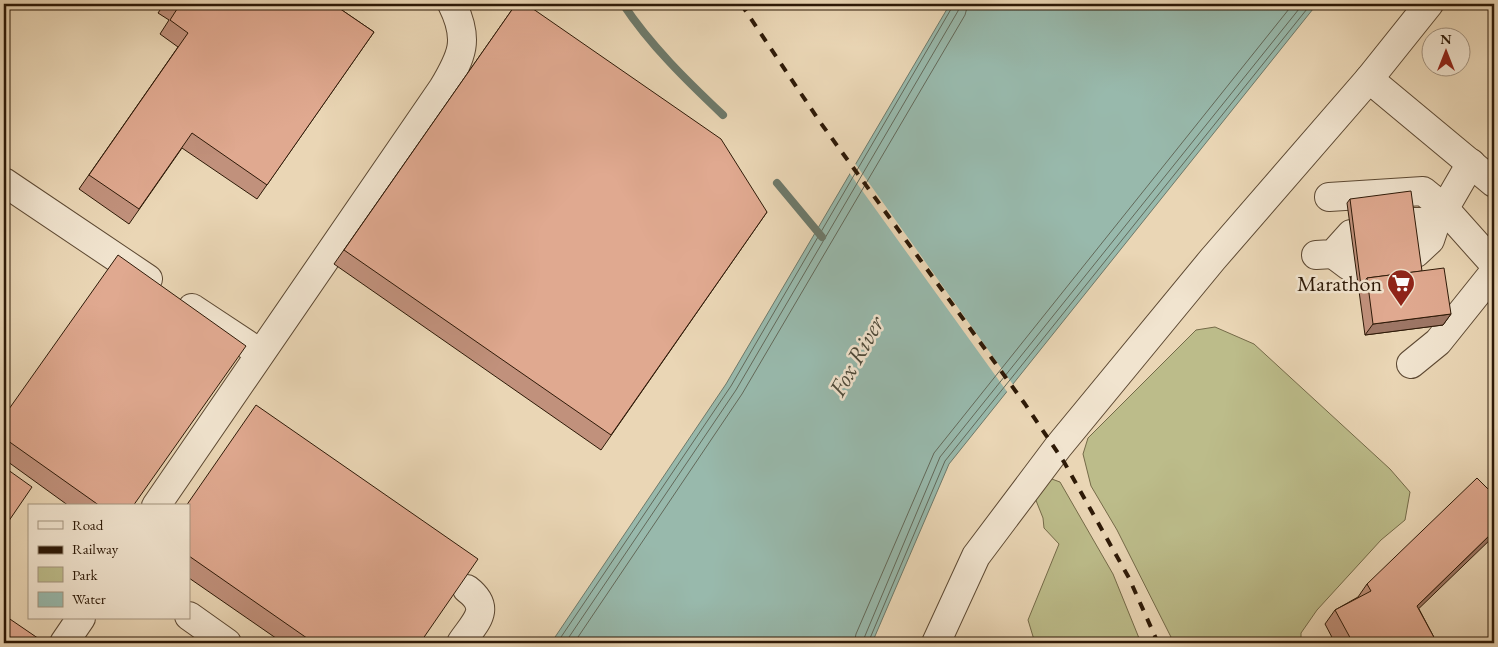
<svg xmlns="http://www.w3.org/2000/svg" width="1498" height="647" font-family="'EB Garamond',serif">
  <style>
    .green { fill: #bcbc8a; stroke: #746a48 }
    .water { fill: #98b9ac; stroke: #6d796a }
    .pier { fill: #ead6b5 }
    .lines { fill: none; stroke-linecap: round; stroke-linejoin: round }
    .shore { stroke: #62695a; stroke-width: 1 }
    .stream { stroke: #6d796a; stroke-width: 8 }
    .minor-casing { stroke: #5c4832; stroke-width: 30 }
    .minor { stroke: #f1e4cf; stroke-width: 28 }
    .rail { stroke: #2d1907; stroke-width: 4; stroke-dasharray: 9 9; stroke-linecap: butt }
    .wall { fill: #c1917c; stroke: #2d1907 }
    .shaded-wall { fill: #9d7665; stroke: #2d1907 }
    .building { fill: #e0a990; stroke: #2d1907 }
    .labels { text-anchor: middle; dominant-baseline: central; stroke-width: 5; stroke-linejoin: round; paint-order: stroke }
    .poi-label { font-size: 22px; fill: #2d1907; stroke: #f1e4cf; text-anchor: end }
    .water-label { font-size: 24px; font-style: italic; fill: #4d4939; stroke: #f1e4cf }
  </style>
  <rect width="100%" height="100%" fill="#ead6b5"/>
  <filter id="stains"><feTurbulence type="fractalNoise" baseFrequency=".004" numOctaves="4"/><feColorMatrix values="0 0 0 0 .2 0 0 0 0 .09 0 0 0 0 .02 0 0 0 .5 -.17"/></filter>
  <radialGradient id="worn" r=".72"><stop offset=".6" stop-color="#630" stop-opacity="0"/><stop offset="1" stop-color="#630" stop-opacity=".3"/></radialGradient>
  <g class="green">
    <path d="M1215,327L1254,344L1390,469L1410,492L1405,520L1381,540L1317,610L1301,633V643H1174L1117,530L1091,486L1083,454L1088,438L1196,330Z"/>
    <path d="M1049,478L1060,482L1113,574L1141,643H1035L1028,620L1059,544L1044,528L1043,518L1035,498Z"/>
  </g>
  <path class="water" d="M950,4H1317L949,464L872,643H551L726,384Z"/>
  <path class="pier" d="M854,162L1014,386L1008,393L848,171Z"/>
  <g class="lines">
    <g class="shore">
      <path d="M557,643L731,386L954,4"/>
      <path d="M565,643L736,390L958,11L960,4"/>
      <path d="M574,643L742,394L965,15L968,4"/>
      <path d="M854,643L856,634L934,453L1293,4"/>
      <path d="M862,643L940,457L1303,4"/>
      <path d="M868,643L945,461L1311,4"/>
    </g>
    <g class="stream">
      <path d="M623,4C650,45 687,81 723,115"/>
      <path d="M777,183L822,237"/>
    </g>
    <g class="minor-casing">
      <g id="minor">
        <path d="M1369,79L1494,183"/>
        <path d="M4,182L148,279"/>
        <path d="M1329,197L1423,191L1444,208L1494,264"/>
        <path d="M1412,222H1424L1435,225L1471,163"/>
        <path d="M1416,253L1430,240L1435,225"/>
        <path d="M1333,254L1349,266H1355"/>
        <path d="M1316,255L1333,254L1351,234"/>
        <path d="M192,308L260,353"/>
        <path d="M1411,364L1438,342L1494,272"/>
        <path d="M156,506L443,88C462,56 470,40 452,4"/>
        <path d="M189,616L227,643"/>
        <path d="M64,643L81,618"/>
        <path d="M461,643C475,622 493,609 467,589"/>
        <path d="M936,643L976,556L1058,447L1212,260L1369,79L1429,4"/>
      </g>
    </g>
    <use href="#minor" class="minor"/>
    <path class="rail" d="M741,4L820,122L1025,404L1064,462L1129,578L1158,643"/>
  </g>
  <g class="wall">
    <path d="M164,4H333L374,32L257,199L182,148L129,224L79,189L178,47L160,34L169,20L158,13Z"/>
    <path d="M516,4L767,212L601,450L334,264Z"/>
    <path d="M1350,199L1422,271L1451,314L1443,325L1365,335L1347,203Z"/>
    <path d="M4,416L133,506H69L4,459Z"/>
    <path d="M189,506L420,643H283L189,578Z"/>
    <path d="M1367,584L1419,609L1437,643H1335L1325,624L1335,610L1358,597Z"/>
  </g>
  <g class="shaded-wall">
    <path d="M1451,314L1443,325L1365,335L1373,324Z"/>
    <path d="M1494,531V536L1407,620L1417,606Z"/>
  </g>
  <g class="building">
    <path d="M176,4H333L374,32L267,185L192,133L139,209L89,175L188,33L170,20L179,6Z"/>
    <path d="M516,4H526L721,139L767,212L611,435L344,250Z"/>
    <path d="M1411,191L1422,271L1367,278L1361,286L1350,199Z"/>
    <path d="M118,255L246,346L133,506H100L4,438V416Z"/>
    <path d="M1444,268L1451,314L1373,324L1367,278Z"/>
    <path d="M256,405L478,559L420,643H314L189,556V506H186Z"/>
    <path d="M4,467L32,487L4,528Z"/>
    <path d="M1477,478L1494,495V531L1417,606L1437,643H1418L1416,639L1408,643H1353L1335,610L1371,591L1367,584Z"/>
    <path d="M4,615L45,643H4Z"/>
  </g>
  <defs>
    <g id="supermarket-pin" transform="scale(1.4375)"><path d="M0 17L-7.5 6A9.5 9.5 0 1 1 7.5 6Z" fill="#8f2418" stroke="#f1e4cf"/><path d="M-6-5.5h2.5l.6 2H6L4.5 2H-2.5L-4.4-4H-6ZM-1.5 3.2a1.3 1.3 0 1 0 .1 0ZM3 3.2a1.3 1.3 0 1 0 .1 0Z" fill="#fff"/></g>
  </defs>
  <g fill-rule="evenodd">
    <use href="#supermarket-pin" x="1401" y="283"/>
  </g>
  <g class="labels">
    <g class="poi-label">
      <text x="1382" y="283">Marathon</text>
    </g>
    <g class="water-label">
      <text transform="translate(856 356) rotate(-61)">Fox River</text>
    </g>
  </g>
  <rect width="1498" height="647" fill="none" stroke="#ead6b5" stroke-width="20"/>
  <rect x="5" y="5" width="1488" height="637" fill="none" stroke="#2d1907" stroke-width="2.5"/>
  <rect x="10" y="10" width="1478" height="627" fill="none" stroke="#2d1907"/>
  <rect x="28" y="504" width="162" height="115" fill="#f1e4cf" stroke="#a3937f"/>
  <rect x="38" y="521" width="25" height="8" fill="#f1e4cf" stroke="#a3937f"/>
  <text x="72" y="530" font-size="15" fill="#2d1907">Road</text>
  <rect x="38" y="546" width="25" height="8" fill="#2d1907" stroke="#a3937f"/>
  <text x="72" y="554" font-size="15" fill="#2d1907">Railway</text>
  <rect x="38" y="567" width="25" height="15" fill="#bcbc8a" stroke="#a3937f"/>
  <text x="72" y="580" font-size="15" fill="#2d1907">Park</text>
  <rect x="38" y="592" width="25" height="15" fill="#98b9ac" stroke="#a3937f"/>
  <text x="72" y="604" font-size="15" fill="#2d1907">Water</text>
  <g transform="translate(1446 52)"><circle r="24" fill="#f1e4cf" stroke="#a3937f"/>
  <path d="M0-4L9 19L0 12L-9 19Z" fill="#8f2418"/>
  <text y="-8" font-size="14" font-weight="bold" text-anchor="middle" fill="#2d1907">N</text>
  </g>
  <rect width="100%" height="100%" filter="url(#stains)"/>
  <rect width="100%" height="100%" fill="url(#worn)"/>
</svg>
